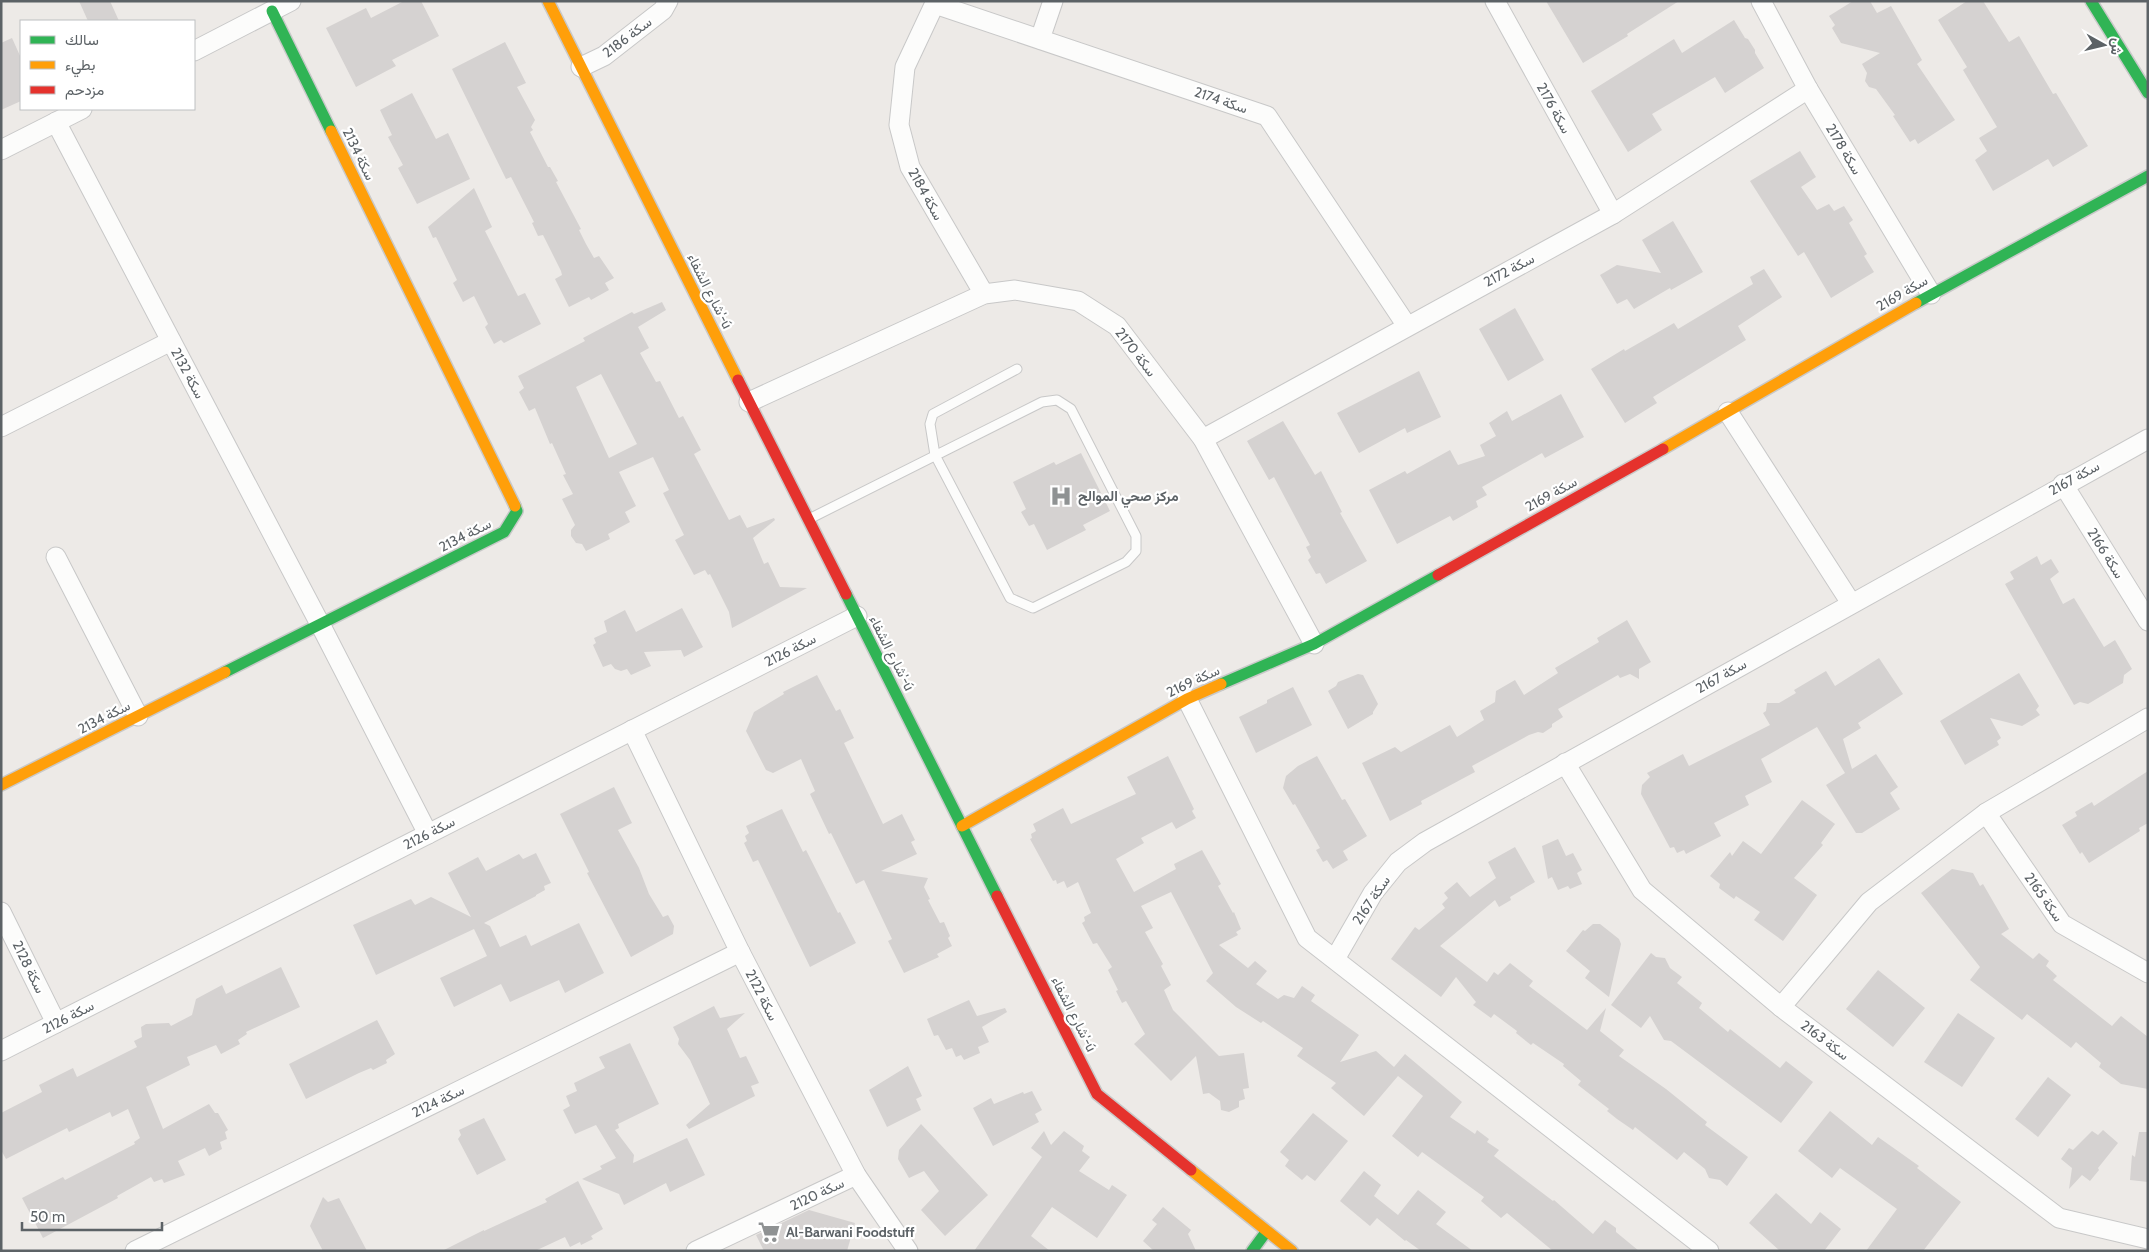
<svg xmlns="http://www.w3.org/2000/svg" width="2149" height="1252" font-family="Cabin,Vazirmatn,sans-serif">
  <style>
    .building { fill: #d5d2d1; fill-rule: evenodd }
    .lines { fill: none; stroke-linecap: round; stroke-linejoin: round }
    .lane-casing { stroke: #c8c8c8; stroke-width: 11 }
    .street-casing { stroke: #c8c8c8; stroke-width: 21 }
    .fast-casing { stroke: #c9c9c9; stroke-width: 14 }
    .slow-casing { stroke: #c9c9c9; stroke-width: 14 }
    .jam-casing { stroke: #c9c9c9; stroke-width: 14 }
    .lane { stroke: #fcfcfb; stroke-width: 9 }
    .street { stroke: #fcfcfb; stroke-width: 19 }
    .fast { stroke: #30b455; stroke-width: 11 }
    .slow { stroke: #ff9f0a; stroke-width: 11 }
    .jam { stroke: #e5322d; stroke-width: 11 }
    .labels { text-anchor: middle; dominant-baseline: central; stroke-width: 4.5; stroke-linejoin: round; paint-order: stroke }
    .street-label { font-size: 14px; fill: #5c6266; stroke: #fff }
    .poi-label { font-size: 14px; font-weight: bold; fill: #5c6266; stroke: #fff; text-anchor: start }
  </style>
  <rect width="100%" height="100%" fill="#edeae7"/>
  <g class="building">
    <path d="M79,1H110L119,21H88Z"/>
    <path d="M404,1H421L439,36L392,60L396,66L356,87L326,28L366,8L371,18Z"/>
    <path d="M1546,1H1679L1627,34L1628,36L1583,63Z"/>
    <path d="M1853,1H1870L1877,13L1891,6L1922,60L1917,64L1955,120L1918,144L1915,139L1910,142L1893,116L1895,115L1876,89L1869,87L1865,81L1867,73L1862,64L1880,53L1841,43L1832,28L1835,25L1829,16Z"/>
    <path d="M1967,1H1983L2009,42L2019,36L2053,94L2056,93L2088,146L2053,167L2048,159L1993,191L1975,160L1987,151L1979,138L1997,127L1963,70L1967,67L1938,20Z"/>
    <path d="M1734,20L1745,38L1748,39L1755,50V53L1764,68L1725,93L1715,77L1652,114L1662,130L1628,152L1591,91L1674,39L1682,53Z"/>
    <path d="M12,38L21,58V101L1,110V43Z"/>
    <path d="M505,42L526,83L517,87L535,120L531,127L533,130L530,132L548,167H550L558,181L556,182L581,229L579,230L586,244L594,258L599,256L614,278L605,283L609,290L591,300L589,297L569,307L555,279L562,275L561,271L543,235L538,236L532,223L534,222L511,177L506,179L452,69Z"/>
    <path d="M412,93L436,139L448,133L470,179L417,204L398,168L403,165L388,137L392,135L380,110Z"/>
    <path d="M1800,151L1816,177L1801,187L1817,210L1829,204L1834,211L1844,206L1853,220L1849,223L1867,254L1864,256L1874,272L1831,298L1804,252L1798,256L1750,181Z"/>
    <path d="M474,188L492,227L485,231L518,296L525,293L541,324L504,343L501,340L494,344L485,327L488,324L474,296L463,302L453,283L457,280L436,237L433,238L428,227Z"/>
    <path d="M1673,221L1703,272L1671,290L1670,288L1634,309L1627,299L1617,304L1600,275L1617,265L1661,273L1642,240Z"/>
    <path d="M1764,269L1782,297L1738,326L1746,340L1653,397L1657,403L1625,423L1591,369L1624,349L1625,351L1674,323L1678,329L1753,284L1750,277Z"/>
    <path d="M662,302L666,310L638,327L649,348L640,353L656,382L660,381L679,418L683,416L701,450L694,454L729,520L740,515L747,528L774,518L775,520L753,538L764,564L768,562L780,587L807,588L732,628L729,612L710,574L708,575L705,570L694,575L675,540L684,535L663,493L669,490L653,457L619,472L636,506L625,512L630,522L608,534L610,539L586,551L582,544L576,543L571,536V530L575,525L562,499L573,494L563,475L566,474L552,443L550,444L535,408L529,411L519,392L524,388L518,376L585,341L583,338L632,312L634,314ZM601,374L637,444L609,458L576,387Z"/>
    <path d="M1515,308L1544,360L1508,381L1479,329Z"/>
    <path d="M1419,371L1441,417L1407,433L1405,428L1359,453L1337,413Z"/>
    <path d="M1561,394L1584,437L1545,458L1542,453L1482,487L1487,495L1476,501L1478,507L1453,521L1450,516L1397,544L1369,490L1405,471L1407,474L1450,450L1458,465L1485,456L1480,445L1496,436L1489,423L1507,411L1512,421Z"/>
    <path d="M1283,421L1315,475L1321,471L1342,512L1340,513L1367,561L1326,584L1320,573L1316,574L1308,560L1311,557L1306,547L1310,545L1274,477L1269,480L1247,441Z"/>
    <path d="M1081,453L1110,511L1083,525L1086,530L1047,550L1034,524L1029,526L1021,512L1026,509L1013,482L1054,462L1056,465Z"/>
    <path d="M2037,556L2041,565L2051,559L2059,572L2050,579L2063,604L2074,598L2104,647L2115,640L2132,669L2124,675L2123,683L2088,704L2080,702L2074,705L2005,584L2014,579L2010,572Z"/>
    <path d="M682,608L703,647L684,657L681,650L644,652L651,666L631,675L627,669L621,671L615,669L611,664L603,667L593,645L596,643L594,638L607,632L604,621L625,610L636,632Z"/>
    <path d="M1627,620L1651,662L1639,669V679L1630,674L1620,678L1618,675L1558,709L1563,717L1552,724V727L1543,733L1538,732L1529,735L1472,766L1475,772L1421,801L1422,804L1390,821L1362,763L1395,747L1401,752L1450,725L1457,737L1484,720L1480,711L1495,702L1496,691L1515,680L1524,695L1558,673L1555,668L1599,642L1597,638Z"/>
    <path d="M1879,658L1903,694L1858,723L1861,728L1843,739L1852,769L1876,754L1898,787L1890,793L1900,809L1862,833H1856L1826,785L1845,773L1817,727L1761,759L1772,782L1745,796L1749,805L1714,823L1721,836L1686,854L1684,850L1677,853L1674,847L1670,848L1641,794L1642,785L1650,777L1647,773L1683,754L1689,766L1770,725L1763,713L1766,711L1767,703H1779L1796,693L1794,690L1826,671L1835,686Z"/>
    <path d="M2019,673L2039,706L2036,710L2040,715L2022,726L1990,718L2001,738L1997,741L1999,745L1965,765L1940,721Z"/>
    <path d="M1358,674L1363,675L1378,704L1373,712V714L1348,729L1328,691L1336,686L1338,682Z"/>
    <path d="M817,675L836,711L840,709L854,738L844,743L883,824L902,814L915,840L911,842L917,854L881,871L928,878L924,887L930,899L928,900L940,923L944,922L950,936L948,938L952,946L937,954L939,957L904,973L888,941L892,939L864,880L856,884L831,833L829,834L810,794L815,791L801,759L773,773L766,770L746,731L754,712L784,694L783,692Z"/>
    <path d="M1293,687L1312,725L1256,753L1239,717L1267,703V700Z"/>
    <path d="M1168,756L1194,809L1192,811L1196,818L1176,829L1172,822L1141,838L1144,843L1116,859L1134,892L1176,869L1174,864L1202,850L1221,884L1218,886L1233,913L1234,912L1241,929L1236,932L1238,935L1219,945L1248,968L1255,961L1267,971L1256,984L1278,999L1284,995L1294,998L1302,986L1315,995L1311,1001L1359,1035L1340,1062L1376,1051L1394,1067L1405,1054L1462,1102L1450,1117L1475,1134L1477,1130L1489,1139L1487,1142L1499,1150L1494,1156L1553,1201L1554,1200L1593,1234L1605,1220L1616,1228V1232L1639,1251H1553L1507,1213L1501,1218L1481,1201L1484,1197L1422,1152L1418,1157L1392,1136L1423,1096L1398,1076L1364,1116L1331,1088L1336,1083L1297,1056L1303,1048L1263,1021L1261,1023L1236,1007L1206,981L1213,973L1171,892L1141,906L1153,928L1145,932L1163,964L1161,966L1171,985L1164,990L1173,1010L1219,1056L1244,1053L1249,1088L1243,1089L1245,1099L1239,1101V1107L1229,1112L1221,1110L1220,1101L1209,1093L1203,1094L1196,1056L1171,1081L1134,1044L1145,1034L1126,1001L1122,1003L1116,991L1118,990L1108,970L1112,967L1097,943L1093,944L1082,923L1085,921L1084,917L1091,913L1078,882L1067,888L1064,881L1057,884L1056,880L1053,881L1030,839L1032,838L1031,834L1036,831L1033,824L1063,808L1071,824L1136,794L1127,777Z"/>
    <path d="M1317,756L1342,800L1345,799L1367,836L1343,851L1348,860L1333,869L1327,860L1323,862L1316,850L1320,848L1295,804L1293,805L1283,788L1286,776L1298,766Z"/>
    <path d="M2148,771V823L2139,828L2140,831L2089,863L2082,852L2080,854L2062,825L2077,816L2075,812L2092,802L2094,806Z"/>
    <path d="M614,787L632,823L618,830L639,868L649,894L663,917L668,915L674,926L673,934L631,957L587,873L589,872L560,814Z"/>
    <path d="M1802,800L1835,824L1821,843L1823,845L1794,878L1817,895L1783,941L1754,920L1760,912L1736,896L1734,899L1719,888L1720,884L1710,876L1730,852L1732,856L1743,841L1761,854Z"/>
    <path d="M782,809L803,852L806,850L838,913L840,912L856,943L810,967L758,860L753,862L744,843L747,841L745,836L749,833L746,826Z"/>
    <path d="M1558,839L1566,856L1573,853L1582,870L1577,873L1582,884L1570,889L1568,886L1558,890L1552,877L1548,879L1542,846Z"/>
    <path d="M1515,847L1535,882L1510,897L1511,900L1499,907L1495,900L1440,946L1487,982L1494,972L1498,975L1510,963L1533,981L1529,986L1587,1030L1606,1008L1600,1031L1624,1050L1619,1056L1666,1089L1707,1122L1705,1125L1748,1157L1727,1186L1720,1180L1709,1178L1705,1169L1684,1152L1677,1160L1635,1127L1633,1130L1617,1119L1607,1111L1609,1109L1578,1085L1581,1081L1563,1066L1564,1064L1533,1043L1531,1045L1516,1033L1517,1031L1494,1014L1491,1018L1473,1005L1476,1002L1456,977L1441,997L1391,959L1415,927L1419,930L1445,908L1442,904L1448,898L1444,893L1457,882L1470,897L1496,878L1488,862Z"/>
    <path d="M536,853L551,883L544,886L545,890L536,895V896L484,923L490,926L500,947L526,935L531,946L579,923L604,973L565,993L559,980L510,1002L501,984L454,1007L440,978L487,956L474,929L376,975L353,925L411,899L415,905L431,897L471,917L448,873L478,857L486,871L519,854L523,859Z"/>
    <path d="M1952,869L1973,873L1980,886L1983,884L2009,929L2001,934L2033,959L2039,953L2049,961L2046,966L2057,976L2053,980L2112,1026L2121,1016L2148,1037V1089L2121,1084L2099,1067L2101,1063L2076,1042L2071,1048L2027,1014L2022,1020L1970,980L1980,967L1921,893Z"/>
    <path d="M1593,924H1600L1619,939L1621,944L1609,997L1585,978L1590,971L1566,951L1583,930L1585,931Z"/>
    <path d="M1651,953L1656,957L1665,958L1670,968L1682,977L1677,983L1702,1003L1699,1008L1728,1032L1730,1029L1780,1068L1786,1061L1813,1082L1781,1123L1671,1041L1664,1040L1650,1016L1641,1028L1611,1005Z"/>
    <path d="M281,967L300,1007L246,1032L247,1034L238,1040L240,1044L221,1054L216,1045L187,1057L190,1065L146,1087L163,1129L209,1104L215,1113H218L228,1130L225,1132L227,1139L220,1142L222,1149L209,1156L205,1148L178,1161L185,1175L164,1183L162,1179L154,1182L151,1177L117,1196L118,1198L43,1238L22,1198L63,1177L65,1180L135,1144L134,1142L140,1138L128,1109L112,1117L110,1112L69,1132L67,1128L6,1159L1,1150V1113L42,1092L39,1085L73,1068L77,1077L137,1047L134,1041L142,1037L141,1027L146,1024L169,1023L171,1026L192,1015L196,999L222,985L226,994Z"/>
    <path d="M1878,970L1925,1008L1893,1047L1846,1009Z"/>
    <path d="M969,1000L977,1016L1005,1008L1007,1012L982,1027L989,1042L978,1047L980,1053L964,1060L961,1055L956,1057L952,1048L946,1050L938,1035L934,1036L927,1019Z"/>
    <path d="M714,1006L720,1018L745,1013L727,1029L740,1058L746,1056L759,1083L751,1086L755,1096L689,1129L686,1125L710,1104L690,1060L678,1044L679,1039L673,1027Z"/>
    <path d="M1958,1013L1995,1038L1962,1087L1924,1062Z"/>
    <path d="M377,1020L395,1054L386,1060L387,1063L373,1070L371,1068L359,1073L306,1099L289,1064Z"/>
    <path d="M630,1043L659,1104L618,1124L619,1128L615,1130L634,1155L633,1163L687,1138L705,1175L670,1192L666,1183L624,1205L619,1194L582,1179L602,1169L600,1166L616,1158L596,1125L575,1134L563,1110L570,1106L566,1096L577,1091L574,1083L605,1068L599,1057Z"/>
    <path d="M908,1066L922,1096L916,1099L921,1110L887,1127L869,1090Z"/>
    <path d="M2048,1077L2071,1095L2038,1137L2015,1119Z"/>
    <path d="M1032,1091L1042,1110L1035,1114L1039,1122L993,1146L973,1108L991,1098L994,1104L1023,1092L1024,1094Z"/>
    <path d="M1830,1111L1872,1145L1878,1137L1919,1166L1917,1168L1961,1202L1923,1251H1866L1897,1209L1840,1168L1832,1178L1798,1151Z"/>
    <path d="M1313,1113L1348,1141L1315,1181L1307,1175L1302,1180L1285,1166L1289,1160L1280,1152Z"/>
    <path d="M484,1118L506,1160L477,1175L458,1139L461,1135L459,1130Z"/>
    <path d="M921,1124L988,1195L945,1236L921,1210L939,1191L924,1171L909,1178L898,1159L899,1150Z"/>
    <path d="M2103,1130L2118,1143L2098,1168L2099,1170L2090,1181L2082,1175L2069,1189L2072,1168L2061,1159L2069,1148L2073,1150L2092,1131L2098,1135Z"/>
    <path d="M1044,1131L1051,1145L1064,1131L1084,1146L1082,1151L1090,1157L1079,1171L1109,1190L1112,1185L1127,1195L1097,1238L1052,1207L1031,1236L1050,1251H974L1042,1157L1031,1148Z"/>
    <path d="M2139,1132H2148V1182L2130,1180L2132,1155L2135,1157Z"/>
    <path d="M1364,1171L1381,1185L1374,1196L1398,1215L1418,1190L1446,1212L1436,1224L1473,1251H1421L1406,1240L1405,1241L1377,1218L1370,1226L1340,1201Z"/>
    <path d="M578,1181L603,1229L591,1236L593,1239L581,1245L580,1242L570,1247L565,1237L535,1251H442L484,1230V1231L547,1202L545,1199Z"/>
    <path d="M1776,1193L1811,1224L1820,1212L1841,1229L1824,1251H1780L1749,1223Z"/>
    <path d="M323,1197L328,1202L339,1198L367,1251H323L310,1226Z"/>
    <path d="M1163,1207L1191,1230L1188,1234L1196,1251H1154L1143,1241L1157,1224L1152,1220Z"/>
    <path d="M809,1210L855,1223L847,1251H764L756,1235Z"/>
  </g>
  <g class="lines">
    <g class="lane-casing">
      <path id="lane" d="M811,518L1042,402L1057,400L1071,409L1136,536V551L1126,562L1033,608L1010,598L935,455L930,424L933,414L1017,369"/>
    </g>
    <g class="street-casing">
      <g id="street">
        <path d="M936,1L905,67L899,125L910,167L984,294"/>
        <path d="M1495,1L1613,214"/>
        <path d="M1761,1L1808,89L1931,294"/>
        <path d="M935,4L1267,116L1407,326"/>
        <path d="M1040,39L1053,1"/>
        <path d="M194,51L291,1"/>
        <path d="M581,67L604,56L663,10L668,1"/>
        <path d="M56,122L320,624L428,834"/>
        <path d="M1,150L82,109"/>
        <path d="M749,402L984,294L1015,290L1078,301L1117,326L1203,439L1314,644"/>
        <path d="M1728,412L1851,603"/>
        <path d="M1,427L171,341"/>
        <path d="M1203,439L1613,214L1808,89"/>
        <path d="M2063,484L2148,621"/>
        <path d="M56,557L138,716"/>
        <path d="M1187,699L1307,938L1709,1251"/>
        <path d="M632,730L740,952L856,1175L908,1251"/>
        <path d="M1565,763L1642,890L1781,1007L2059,1218L2148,1239"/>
        <path d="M1986,813L2062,924L2148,973"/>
        <path d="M1,912L56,1023"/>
        <path d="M1335,959L1373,893L1398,862L1425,842L2148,439"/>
        <path d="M1781,1007L1869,902L1986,813L2148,718"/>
        <path d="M1,1051L857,616"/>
        <path d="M135,1251L740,952"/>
        <path d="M696,1251L856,1175"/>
      </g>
    </g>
    <g class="fast-casing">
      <g id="fast">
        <path d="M2091,1L2148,93"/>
        <path d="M272,11L331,131"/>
        <path d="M1916,303L2148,176"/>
        <path d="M846,594L997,896"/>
        <path d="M225,672L504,532L517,511L515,506"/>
        <path d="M1221,684L1314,644L1438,575"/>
        <path d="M1252,1251L1266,1232"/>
      </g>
    </g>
    <g class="slow-casing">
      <g id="slow">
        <path d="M548,1L738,380"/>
        <path d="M331,131L515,506"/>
        <path d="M1663,449L1916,303"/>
        <path d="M1,785L225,672"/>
        <path d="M962,826L1187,699L1221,684"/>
        <path d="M1191,1170L1292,1251"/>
      </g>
    </g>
    <g class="jam-casing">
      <g id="jam">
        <path d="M738,380L846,594"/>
        <path d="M1438,575L1663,449"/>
        <path d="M997,896L1097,1094L1191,1170"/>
      </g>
    </g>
    <use href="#lane" class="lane"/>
    <use href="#street" class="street"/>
    <use href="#fast" class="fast"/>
    <use href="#slow" class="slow"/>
    <use href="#jam" class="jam"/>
  </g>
  <defs>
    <g id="hospital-bare" transform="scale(1.725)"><path d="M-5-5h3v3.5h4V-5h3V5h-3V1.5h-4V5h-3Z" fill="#8f9293" stroke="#fff" stroke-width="2.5" paint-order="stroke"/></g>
    <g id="supermarket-bare" transform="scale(1.725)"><path d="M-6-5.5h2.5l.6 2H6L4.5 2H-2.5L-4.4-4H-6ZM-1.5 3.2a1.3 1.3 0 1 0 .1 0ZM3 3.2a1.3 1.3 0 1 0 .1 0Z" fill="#8f9293" stroke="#fff" stroke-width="2.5" paint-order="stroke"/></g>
  </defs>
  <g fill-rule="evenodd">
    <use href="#hospital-bare" x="1061" y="496"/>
    <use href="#supermarket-bare" x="769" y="1232"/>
  </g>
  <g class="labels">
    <g class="street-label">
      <text transform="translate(627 37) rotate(-37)">سكة 2186</text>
      <text transform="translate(1221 100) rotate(19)">سكة 2174</text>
      <text transform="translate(1554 108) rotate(61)">سكة 2176</text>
      <text transform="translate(1844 149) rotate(59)">سكة 2178</text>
      <text transform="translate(359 154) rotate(64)">سكة 2134</text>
      <text transform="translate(926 194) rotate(61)">سكة 2184</text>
      <text transform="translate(1509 270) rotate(-28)">سكة 2172</text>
      <text transform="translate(710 291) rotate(63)">شارع الشفاء'-ú</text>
      <text transform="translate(1902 293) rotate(-30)">سكة 2169</text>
      <text transform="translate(1136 352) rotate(52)">سكة 2170</text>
      <text transform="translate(188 373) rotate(62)">سكة 2132</text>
      <text transform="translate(2074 478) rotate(-29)">سكة 2167</text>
      <text transform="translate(1551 494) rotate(-29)">سكة 2169</text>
      <text transform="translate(465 535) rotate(-27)">سكة 2134</text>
      <text transform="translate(2106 553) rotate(58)">سكة 2166</text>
      <text transform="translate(790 650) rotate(-27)">سكة 2126</text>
      <text transform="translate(892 653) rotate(63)">شارع الشفاء'-ú</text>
      <text transform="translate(1721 676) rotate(-29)">سكة 2167</text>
      <text transform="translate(1193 681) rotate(-25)">سكة 2169</text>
      <text transform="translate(104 717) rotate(-27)">سكة 2134</text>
      <text transform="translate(429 833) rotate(-27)">سكة 2126</text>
      <text transform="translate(2044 897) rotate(55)">سكة 2165</text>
      <text transform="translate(1371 900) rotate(-56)">سكة 2167</text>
      <text transform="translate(29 967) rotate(64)">سكة 2128</text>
      <text transform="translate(762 995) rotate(63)">سكة 2122</text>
      <text transform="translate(1074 1014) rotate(63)">شارع الشفاء'-ú</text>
      <text transform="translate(68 1017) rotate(-27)">سكة 2126</text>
      <text transform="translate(1825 1040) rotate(37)">سكة 2163</text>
      <text transform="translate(438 1101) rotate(-26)">سكة 2124</text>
      <text transform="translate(817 1194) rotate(-25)">سكة 2120</text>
    </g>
    <g class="poi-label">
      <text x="1078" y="496">مركز صحي الموالح</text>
      <text x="786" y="1232">Al-Barwani Foodstuff</text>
    </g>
  </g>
  <rect width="2149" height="1252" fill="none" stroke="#5c6266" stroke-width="5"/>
  <rect x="20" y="20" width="175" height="90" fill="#ffffff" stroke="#bec0c2"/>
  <rect x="30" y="36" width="25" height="8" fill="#30b455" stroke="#bec0c2"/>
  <text x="65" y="45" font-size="15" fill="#5c6266">سالك</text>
  <rect x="30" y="61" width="25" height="8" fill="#ff9f0a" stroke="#bec0c2"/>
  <text x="65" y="70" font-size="15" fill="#5c6266">بطيء</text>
  <rect x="30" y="86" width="25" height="8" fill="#e5322d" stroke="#bec0c2"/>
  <text x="65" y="95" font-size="15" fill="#5c6266">مزدحم</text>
  <g transform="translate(2104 45) rotate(98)" stroke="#ffffff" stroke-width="4" paint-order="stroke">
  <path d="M0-4L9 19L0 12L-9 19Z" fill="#5c6266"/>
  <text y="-8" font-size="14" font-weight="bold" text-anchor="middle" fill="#5c6266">ش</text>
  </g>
  <path d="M22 1222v8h140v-8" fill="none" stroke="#5c6266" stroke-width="2.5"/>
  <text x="30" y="1222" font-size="15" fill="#5c6266" stroke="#ffffff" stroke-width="4" paint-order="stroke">50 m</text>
</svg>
